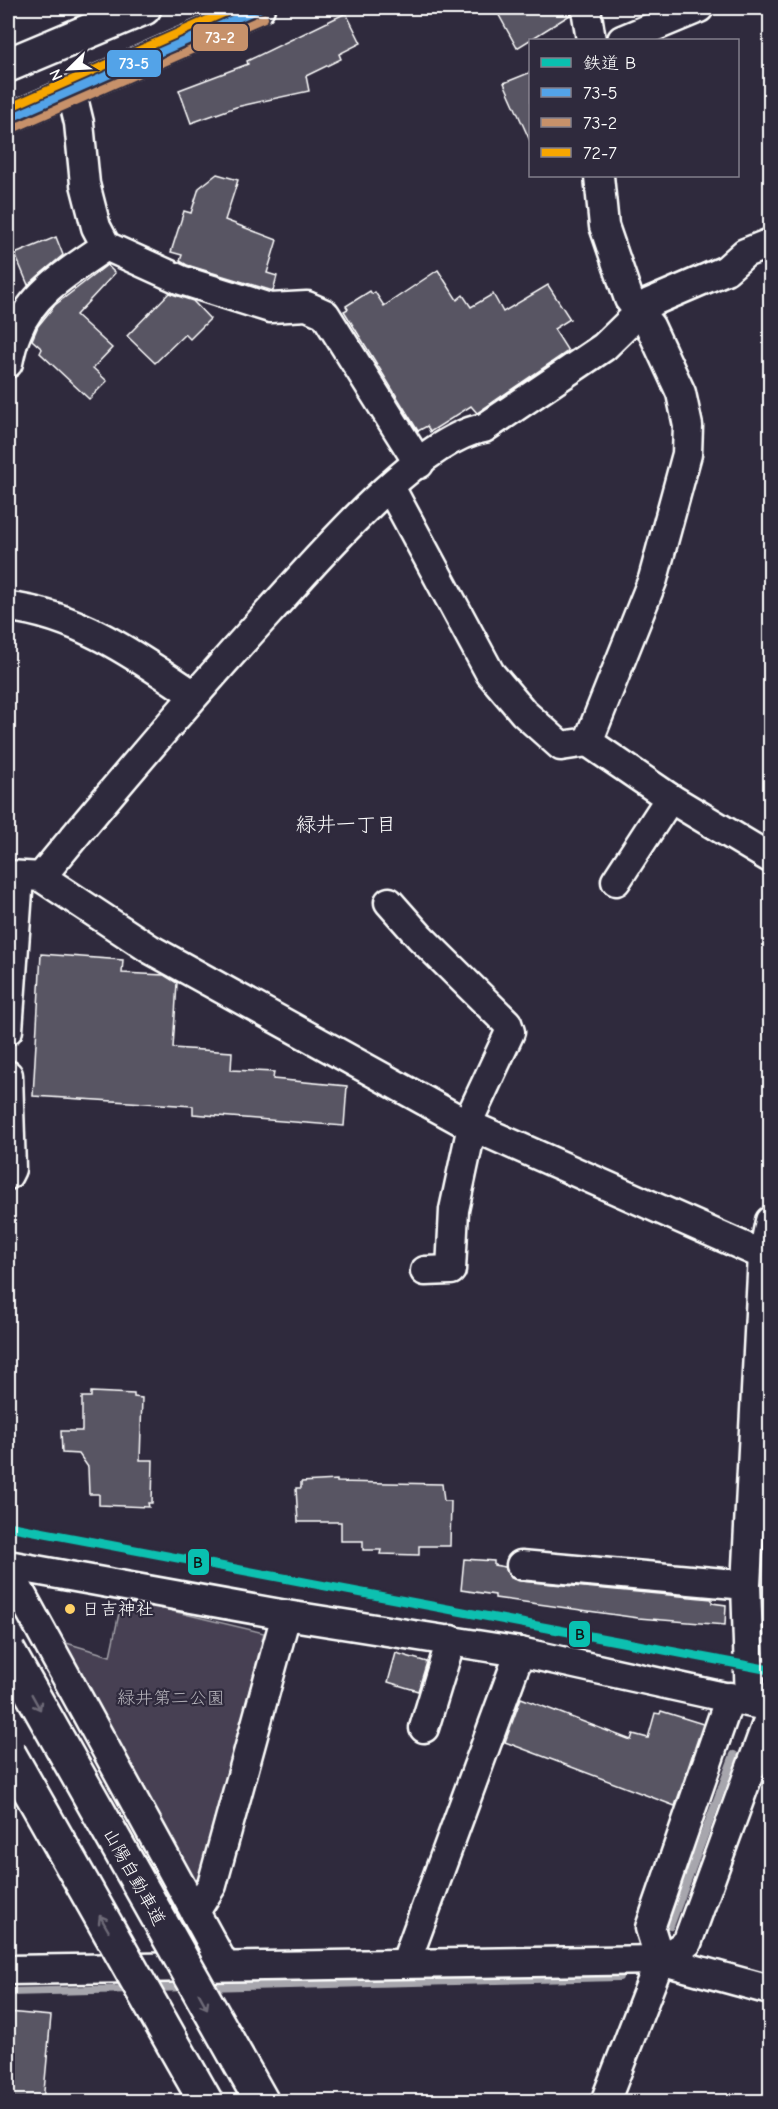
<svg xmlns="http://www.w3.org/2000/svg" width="778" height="2109" font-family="'Comic Neue','Klee One',sans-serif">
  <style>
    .green { fill: #464152; stroke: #a2a0a8; stroke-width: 1.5 }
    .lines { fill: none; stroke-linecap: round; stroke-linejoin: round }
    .stream { stroke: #a7a6ad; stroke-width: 8 }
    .building { fill: #595564; stroke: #fff; stroke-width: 1.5 }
    .minor-casing { stroke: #fff; stroke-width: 33 }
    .highway-casing { stroke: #fff; stroke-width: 38 }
    .minor { stroke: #2f2a3d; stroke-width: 28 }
    .highway { stroke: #2f2a3d; stroke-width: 33 }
    .highway-bridge-casing { stroke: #fff; stroke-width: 38; stroke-linecap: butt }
    .highway-bridge { stroke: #2f2a3d; stroke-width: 33 }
    .bus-1-casing { stroke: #2f2a3d; stroke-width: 12 }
    .bus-2-casing { stroke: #2f2a3d; stroke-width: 12 }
    .bus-3-casing { stroke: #2f2a3d; stroke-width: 12 }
    .bus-1 { stroke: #53a3e8; stroke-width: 8 }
    .bus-2 { stroke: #c7916a; stroke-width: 8 }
    .bus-3 { stroke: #f7a600; stroke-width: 8 }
    .rail-1-casing { stroke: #2f2a3d; stroke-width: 14 }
    .rail-1 { stroke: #09c0b0; stroke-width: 9 }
    .oneway { stroke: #6d6a77 }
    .poi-dot { fill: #ffd166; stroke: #2f2a3d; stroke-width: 2 }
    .labels { text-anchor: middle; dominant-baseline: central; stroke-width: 4.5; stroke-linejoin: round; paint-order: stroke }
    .poi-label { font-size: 18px; fill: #fff; stroke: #2f2a3d; text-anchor: start }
    .park-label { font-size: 18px; fill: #b5b3ba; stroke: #2f2a3d }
    .street-label { font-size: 18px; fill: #fff; stroke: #2f2a3d }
    .neighbourhood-label { font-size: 20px; fill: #fff; stroke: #2f2a3d }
    .line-badge { stroke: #2f2a3d; stroke-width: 2 }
    .badge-label { font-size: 16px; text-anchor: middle; font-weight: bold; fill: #fff }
    .pale-badge-label { font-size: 16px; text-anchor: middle; font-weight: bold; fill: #111 }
  </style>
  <rect width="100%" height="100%" fill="#2f2a3d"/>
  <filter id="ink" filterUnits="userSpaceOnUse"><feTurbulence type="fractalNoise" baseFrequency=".0167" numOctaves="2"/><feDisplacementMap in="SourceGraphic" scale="12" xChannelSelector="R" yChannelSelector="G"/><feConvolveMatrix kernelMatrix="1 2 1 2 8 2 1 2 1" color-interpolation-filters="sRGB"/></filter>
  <g filter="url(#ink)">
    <path class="green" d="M122,1599L264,1633L203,1873L189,1891L53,1639L110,1656Z"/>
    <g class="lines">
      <g class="stream">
        <path d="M670,1926L734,1755"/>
        <path d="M206,1987L619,1977"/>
        <path d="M152,1988L190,1987"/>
        <path d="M8,1992L133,1989"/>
      </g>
    </g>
    <g class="building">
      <path d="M495,8H570V15L517,48Z"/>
      <path d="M346,13L361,43L339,54L341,59L306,76L309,91L236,107L191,123L179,90L248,64L247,61Z"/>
      <path d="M531,72V143L504,83Z"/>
      <path d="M217,174L238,180L225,220L277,240L267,273L277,276L273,291L187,265L180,261L182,255L171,252L184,211L191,213L199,188Z"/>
      <path d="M56,237L63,255L28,285L15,254Z"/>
      <path d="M107,265L115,273L76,315L112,348L93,368L107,381L89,399L40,353L42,349L32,340L38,326L55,305Z"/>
      <path d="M438,270L457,300L463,295L471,307L493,294L503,312L548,285L570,319L554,329L568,351L477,413L471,406L430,432L427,426L418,431L344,311L348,309L346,306L370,291L372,294L375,292L384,306Z"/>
      <path d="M169,293L193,301L210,319L190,339L185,334L155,363L127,336Z"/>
      <path d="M41,954L123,960L122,973L164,975L177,983L173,1048L232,1052L231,1070L274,1072L273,1079L347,1086L344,1126L193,1114V1106L33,1096Z"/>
      <path d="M91,1392L134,1394V1397L142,1398L140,1460H153L152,1503H148L149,1507L99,1505V1494H89L88,1467L79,1454L62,1453L61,1431H82V1397H91Z"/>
      <path d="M337,1480V1482L442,1484L444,1501H451L450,1546H419V1555L380,1554L381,1550H363V1541H341V1522H298L296,1488H301V1482Z"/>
      <path d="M464,1559L494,1561V1565L505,1567L511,1578L520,1581L712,1599V1603L726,1605L725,1625L638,1618L495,1598V1595L461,1590Z"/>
      <path d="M396,1653L427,1662L418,1691L388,1682Z"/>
      <path d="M521,1698L631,1740L633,1734L648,1738L655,1713L660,1714L661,1711L703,1724L675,1806L505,1742Z"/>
      <path d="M8,2012L51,2016L43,2102H8Z"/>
    </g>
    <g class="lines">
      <g class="minor-casing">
        <g id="minor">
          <path d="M586,8L591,40"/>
          <path d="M622,40L699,8"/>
          <path d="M71,90L79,123L85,184L96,227L106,246L181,280L270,308L307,306L325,314L419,464"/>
          <path d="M8,119L260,8"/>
          <path d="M8,363C10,353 13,341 17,332C32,292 73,269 106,246"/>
          <path d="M390,487L490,673L524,713L561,746L588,742L653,579L687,454L688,426L681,393L650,326L629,299L604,226L599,176"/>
          <path d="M8,607C77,614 138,657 194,695"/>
          <path d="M588,742L670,798L770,858"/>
          <path d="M8,875L41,877L150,949L467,1124L770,1258"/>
          <path d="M41,877C115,787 191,698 269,612C315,562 419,438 484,428L604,347L649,303L726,270L745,253L770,243"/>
          <path d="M616,881L670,798"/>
          <path d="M389,902L420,937L507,1023L510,1032L467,1124"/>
          <path d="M8,1030L19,877"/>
          <path d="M8,1075L11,1169L8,1175"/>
          <path d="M425,1271L451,1270L454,1210L472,1126"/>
          <path d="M8,1565L286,1615L520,1652L770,1707"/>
          <path d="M521,1565L746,1585"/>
          <path d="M8,1570L224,1965"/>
          <path d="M750,1701L746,1585L763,1255L770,1221"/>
          <path d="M424,1728L451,1640"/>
          <path d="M195,1912L212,1885L286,1615"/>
          <path d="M660,1960L650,1928L730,1697"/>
          <path d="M406,1962L520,1652"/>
          <path d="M8,1970L660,1960L770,1990"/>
          <path d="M605,2102L660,1960L687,1943L770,1715"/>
        </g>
      </g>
      <g class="highway-casing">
        <path id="highway" d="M8,65L144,8"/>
      </g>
      <use href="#minor" class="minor"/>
      <use href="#highway" class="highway"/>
      <g class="highway-bridge-casing">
        <g id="highway-bridge">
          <path d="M8,1651L262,2102"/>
          <path d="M8,1752L206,2102"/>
        </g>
      </g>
      <use href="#highway-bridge" class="highway-bridge"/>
      <g class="bus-1-casing">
        <path id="bus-1" d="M8,119L260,8"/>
      </g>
      <g class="bus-2-casing">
        <path id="bus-2" d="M12,129L264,18"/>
      </g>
      <g class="bus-3-casing">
        <path id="bus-3" d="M8,108L235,8"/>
      </g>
      <use href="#bus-1" class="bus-1"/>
      <use href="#bus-2" class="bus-2"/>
      <use href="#bus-3" class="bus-3"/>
      <g class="rail-1-casing">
        <path id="rail-1" d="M8,1526L770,1670"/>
      </g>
      <use href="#rail-1" class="rail-1"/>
    </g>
    <defs><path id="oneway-shaft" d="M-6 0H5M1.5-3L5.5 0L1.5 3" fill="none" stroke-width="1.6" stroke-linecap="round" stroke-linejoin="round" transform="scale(1.5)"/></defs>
    <g class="oneway">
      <use href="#oneway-shaft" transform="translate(36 1702) rotate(61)"/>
      <use href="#oneway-shaft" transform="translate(104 1923) rotate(-120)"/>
      <use href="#oneway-shaft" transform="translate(203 2001) rotate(61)"/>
    </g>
  </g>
  <circle class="poi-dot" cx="70" cy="1609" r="6"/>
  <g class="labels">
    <g class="poi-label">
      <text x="82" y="1609">日吉神社</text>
    </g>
    <g class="park-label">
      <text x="171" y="1698">緑井第二公園</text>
    </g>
    <g class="street-label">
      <text transform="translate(134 1877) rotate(61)">山陽自動車道</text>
    </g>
    <g class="neighbourhood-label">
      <text x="346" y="824">緑井一丁目</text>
    </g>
  </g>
  <g class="line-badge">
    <rect x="192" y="23" width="57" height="29" rx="6" fill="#c7916a"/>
    <rect x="106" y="49" width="56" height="29" rx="6" fill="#53a3e8"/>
    <rect x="187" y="1548" width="23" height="28" rx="6" fill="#09c0b0"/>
    <rect x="568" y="1620" width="23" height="28" rx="6" fill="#09c0b0"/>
  </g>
  <g class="badge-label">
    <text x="220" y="43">73-2</text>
    <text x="134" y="69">73-5</text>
  </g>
  <g class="pale-badge-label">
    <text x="198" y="1568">B</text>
    <text x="580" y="1640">B</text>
  </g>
  <rect width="778" height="2109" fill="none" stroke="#2f2a3d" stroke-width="30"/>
  <rect x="15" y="15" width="748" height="2079" fill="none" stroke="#fff" stroke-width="2" filter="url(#ink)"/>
  <rect x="529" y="39" width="210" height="138" fill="#2f2a3d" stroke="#827f8b" stroke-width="1.5"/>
  <rect x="541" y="58" width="30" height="9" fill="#09c0b0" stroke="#827f8b" stroke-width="1.5"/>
  <text x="583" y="69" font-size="18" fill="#ffffff">鉄道 B</text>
  <rect x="541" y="88" width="30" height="9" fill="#53a3e8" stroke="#827f8b" stroke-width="1.5"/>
  <text x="583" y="99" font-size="18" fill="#ffffff">73-5</text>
  <rect x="541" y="118" width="30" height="9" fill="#c7916a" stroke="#827f8b" stroke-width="1.5"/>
  <text x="583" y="129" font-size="18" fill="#ffffff">73-2</text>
  <rect x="541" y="148" width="30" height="9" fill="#f7a600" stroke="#827f8b" stroke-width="1.5"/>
  <text x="583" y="159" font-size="18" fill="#ffffff">72-7</text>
  <g transform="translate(69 69) rotate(246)" stroke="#2f2a3d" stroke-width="4.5" paint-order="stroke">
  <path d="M0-4.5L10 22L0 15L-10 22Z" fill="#ffffff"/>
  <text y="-9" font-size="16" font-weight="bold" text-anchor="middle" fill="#ffffff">N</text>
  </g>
</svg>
